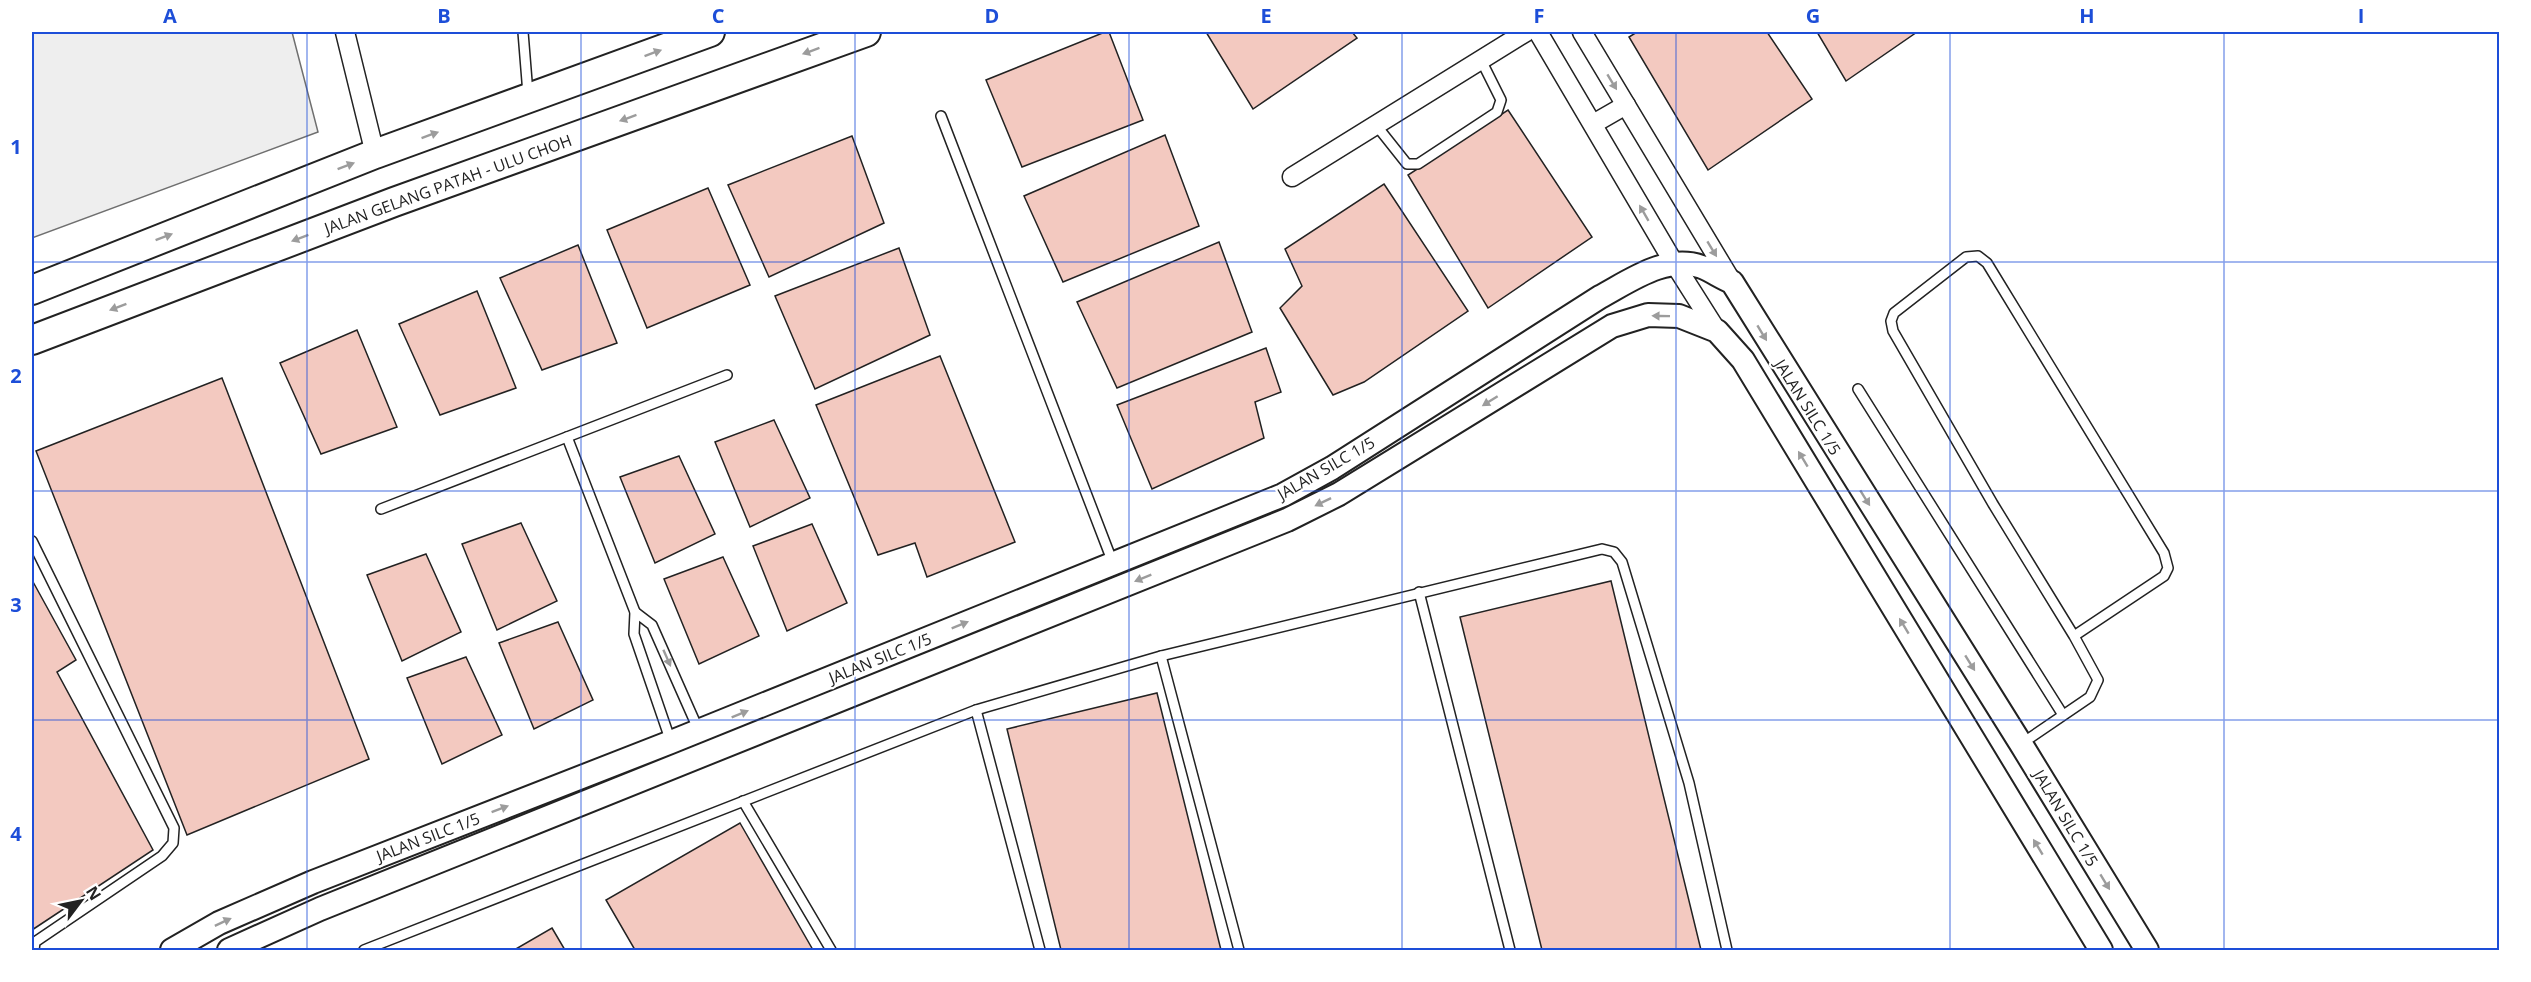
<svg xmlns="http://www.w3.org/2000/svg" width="2531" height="982" font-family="'Open Sans',sans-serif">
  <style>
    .green { fill: #eee; stroke: #6f6f6f; stroke-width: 1.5 }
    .building { fill: #f3c9c0; stroke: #222; stroke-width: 1.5 }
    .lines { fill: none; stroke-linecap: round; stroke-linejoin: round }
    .service-casing { stroke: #222; stroke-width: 12 }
    .minor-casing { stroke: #222; stroke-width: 21 }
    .tertiary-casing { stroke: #222; stroke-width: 26 }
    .primary-casing { stroke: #222; stroke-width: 32 }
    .service { stroke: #fff; stroke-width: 9 }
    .minor { stroke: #fff; stroke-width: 18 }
    .tertiary { stroke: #fff; stroke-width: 22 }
    .primary { stroke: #fff; stroke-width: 28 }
    .oneway { fill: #9c9c9c }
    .grid { fill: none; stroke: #1d4ed8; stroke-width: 1.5; stroke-opacity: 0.55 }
    .labels { text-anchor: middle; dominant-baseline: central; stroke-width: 4.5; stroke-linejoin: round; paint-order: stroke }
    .street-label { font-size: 16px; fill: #222; stroke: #fff }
    .neatline { fill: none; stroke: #1d4ed8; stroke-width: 2 }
    .grid-label { font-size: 20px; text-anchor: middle; font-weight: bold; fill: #1d4ed8 }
  </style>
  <rect width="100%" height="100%" fill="#fff"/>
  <path class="green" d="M32,32H292L318,132L32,238Z"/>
  <g class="building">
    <path d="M1105,32H1109L1143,120L1022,167L986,80Z"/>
    <path d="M1206,32H1352L1357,38L1253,109Z"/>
    <path d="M1637,32H1767L1812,99L1708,170L1629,37Z"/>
    <path d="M1817,32H1917L1846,81Z"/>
    <path d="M1508,110L1592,237L1488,308L1408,175Z"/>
    <path d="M1165,135L1199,226L1063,282L1024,196Z"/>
    <path d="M852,136L884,223L769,277L728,185Z"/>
    <path d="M1384,184L1468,311L1364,382L1333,395L1280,308L1302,286L1285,249Z"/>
    <path d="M708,188L750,285L647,328L607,230Z"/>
    <path d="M1219,242L1252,332L1117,388L1077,302Z"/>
    <path d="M578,245L617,343L542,370L500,278Z"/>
    <path d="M899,248L930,335L815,389L775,296Z"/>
    <path d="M477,291L516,388L440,415L399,324Z"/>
    <path d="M357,330L397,427L321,454L280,363Z"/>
    <path d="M1266,348L1281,392L1255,402L1264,438L1152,489L1117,405Z"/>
    <path d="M940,356L1015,542L927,577L915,543L878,555L816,405Z"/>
    <path d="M222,378L369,759L187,835L36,451Z"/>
    <path d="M774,420L810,498L750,527L715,442Z"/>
    <path d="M679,456L715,534L655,563L620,477Z"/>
    <path d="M521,523L557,601L497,630L462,544Z"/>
    <path d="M812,524L847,603L787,631L753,546Z"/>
    <path d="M426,554L461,632L402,661L367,575Z"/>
    <path d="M723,557L759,636L699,664L664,579Z"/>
    <path d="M32,580L76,660L57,672L153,850L32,930Z"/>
    <path d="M1611,581L1701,950H1542L1460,617Z"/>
    <path d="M558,622L593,700L534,729L499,643Z"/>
    <path d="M466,657L502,735L442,764L407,678Z"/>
    <path d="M1157,693L1221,950H1061L1007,729Z"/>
    <path d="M740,823L813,950H635L606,900Z"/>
    <path d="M552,928L565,950H514Z"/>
  </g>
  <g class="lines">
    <g class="service-casing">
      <g id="service">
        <path d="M523,32L528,94"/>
        <path d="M941,116L1113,563"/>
        <path d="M1376,125L1407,164H1418L1497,112L1501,100L1481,60"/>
        <path d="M1858,389L2063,715"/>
        <path d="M567,437L635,612L634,634L671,742"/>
        <path d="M381,509L727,375"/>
        <path d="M32,541L174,828L173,843L162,856L35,942L34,950"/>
        <path d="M1419,592L1510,950"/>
        <path d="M635,612L652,625L699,731"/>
        <path d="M1161,656L1239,950"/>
        <path d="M976,710L1040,950"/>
        <path d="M2021,744L2090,697L2098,680L2074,636L1993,504L1893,331L1891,321L1894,313L1966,257L1978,256L1987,263L2164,553L2168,568L2164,576L2074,636"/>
        <path d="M743,801L831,950"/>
        <path d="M364,950L976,710L1161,656L1602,549L1614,552L1622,562L1689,783L1727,950"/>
      </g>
    </g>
    <g class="minor-casing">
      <g id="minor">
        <path d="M345,32L375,154"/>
        <path d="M1538,32L1674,263L1717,331"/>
        <path d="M1582,32L1732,282"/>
        <path d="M1593,124L1626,105"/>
        <path d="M1292,177L1526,32"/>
      </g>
    </g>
    <g class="tertiary-casing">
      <g id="tertiary">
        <path d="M172,950L219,923L313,882L671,742L1283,495L1332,468L1600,297C1630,281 1666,254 1702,267C1712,271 1722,278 1732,282L2021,744L2147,950"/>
        <path d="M229,950L320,909L1287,520L1339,494L1612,326L1648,315L1679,316L1717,331L1743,360L2101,950"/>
      </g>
    </g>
    <g class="primary-casing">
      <g id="primary">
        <path d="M32,290L375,154L710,32"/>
        <path d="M32,340L394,202L866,32"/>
      </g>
    </g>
    <use href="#service" class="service"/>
    <use href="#minor" class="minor"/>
    <use href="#tertiary" class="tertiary"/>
    <use href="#primary" class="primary"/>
  </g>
  <defs><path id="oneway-solid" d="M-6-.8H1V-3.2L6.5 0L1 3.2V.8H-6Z" transform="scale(1.5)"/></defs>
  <g class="oneway">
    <use href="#oneway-solid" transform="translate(811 51) rotate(160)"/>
    <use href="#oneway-solid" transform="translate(653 53) rotate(-20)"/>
    <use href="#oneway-solid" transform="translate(1612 82) rotate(59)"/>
    <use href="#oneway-solid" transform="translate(628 118) rotate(160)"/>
    <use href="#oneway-solid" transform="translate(430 135) rotate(-20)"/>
    <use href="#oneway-solid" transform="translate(346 166) rotate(-21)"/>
    <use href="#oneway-solid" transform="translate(1644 213) rotate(-120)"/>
    <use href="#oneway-solid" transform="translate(164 237) rotate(-21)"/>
    <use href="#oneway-solid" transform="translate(300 238) rotate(159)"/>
    <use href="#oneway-solid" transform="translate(1712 249) rotate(59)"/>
    <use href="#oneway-solid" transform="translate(118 307) rotate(159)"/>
    <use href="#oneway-solid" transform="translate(1661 316) rotate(-179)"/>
    <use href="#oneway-solid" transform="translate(1762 333) rotate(59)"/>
    <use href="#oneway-solid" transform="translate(1490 401) rotate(148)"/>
    <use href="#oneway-solid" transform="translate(1803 459) rotate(-121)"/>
    <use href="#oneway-solid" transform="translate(1865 498) rotate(58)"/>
    <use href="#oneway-solid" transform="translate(1323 502) rotate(154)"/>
    <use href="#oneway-solid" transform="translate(1143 578) rotate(158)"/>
    <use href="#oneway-solid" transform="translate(960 625) rotate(-22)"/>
    <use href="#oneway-solid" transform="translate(1904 626) rotate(-121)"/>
    <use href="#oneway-solid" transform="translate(667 658) rotate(66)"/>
    <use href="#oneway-solid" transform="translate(1970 663) rotate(58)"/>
    <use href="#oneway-solid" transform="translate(740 714) rotate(-22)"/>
    <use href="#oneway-solid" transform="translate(500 809) rotate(-21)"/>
    <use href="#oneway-solid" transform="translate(2038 847) rotate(-121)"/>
    <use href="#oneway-solid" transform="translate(2105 882) rotate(59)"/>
    <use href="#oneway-solid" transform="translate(223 922) rotate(-25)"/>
  </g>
  <path class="grid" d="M307,32V950M581,32V950M855,32V950M1129,32V950M1402,32V950M1676,32V950M1950,32V950M2224,32V950M32,262H2500M32,491H2500M32,720H2500"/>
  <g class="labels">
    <g class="street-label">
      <text transform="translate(448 184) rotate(-20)">JALAN GELANG PATAH - ULU CHOH</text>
      <text transform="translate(1808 407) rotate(58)">JALAN SILC 1/5</text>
      <text transform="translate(1326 468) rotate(-30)">JALAN SILC 1/5</text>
      <text transform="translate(880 658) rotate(-22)">JALAN SILC 1/5</text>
      <text transform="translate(2066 818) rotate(59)">JALAN SILC 1/5</text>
      <text transform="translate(428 837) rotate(-21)">JALAN SILC 1/5</text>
    </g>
  </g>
  <rect width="2531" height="982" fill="none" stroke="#ffffff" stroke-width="66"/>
  <g transform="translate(81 901) rotate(58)" stroke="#ffffff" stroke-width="4.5" paint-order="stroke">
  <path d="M0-4.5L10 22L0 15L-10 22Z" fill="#222222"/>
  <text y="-9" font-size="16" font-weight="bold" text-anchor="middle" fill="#222222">N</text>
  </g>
  <rect x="33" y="33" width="2465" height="916" class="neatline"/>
  <g class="grid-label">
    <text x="170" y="23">A</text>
    <text x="444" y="23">B</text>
    <text x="718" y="23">C</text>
    <text x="992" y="23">D</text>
    <text x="1266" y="23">E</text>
    <text x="1539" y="23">F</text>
    <text x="1813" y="23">G</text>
    <text x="2087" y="23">H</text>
    <text x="2361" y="23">I</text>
    <text x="16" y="154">1</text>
    <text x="16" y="383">2</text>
    <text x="16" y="612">3</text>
    <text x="16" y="841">4</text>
  </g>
</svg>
